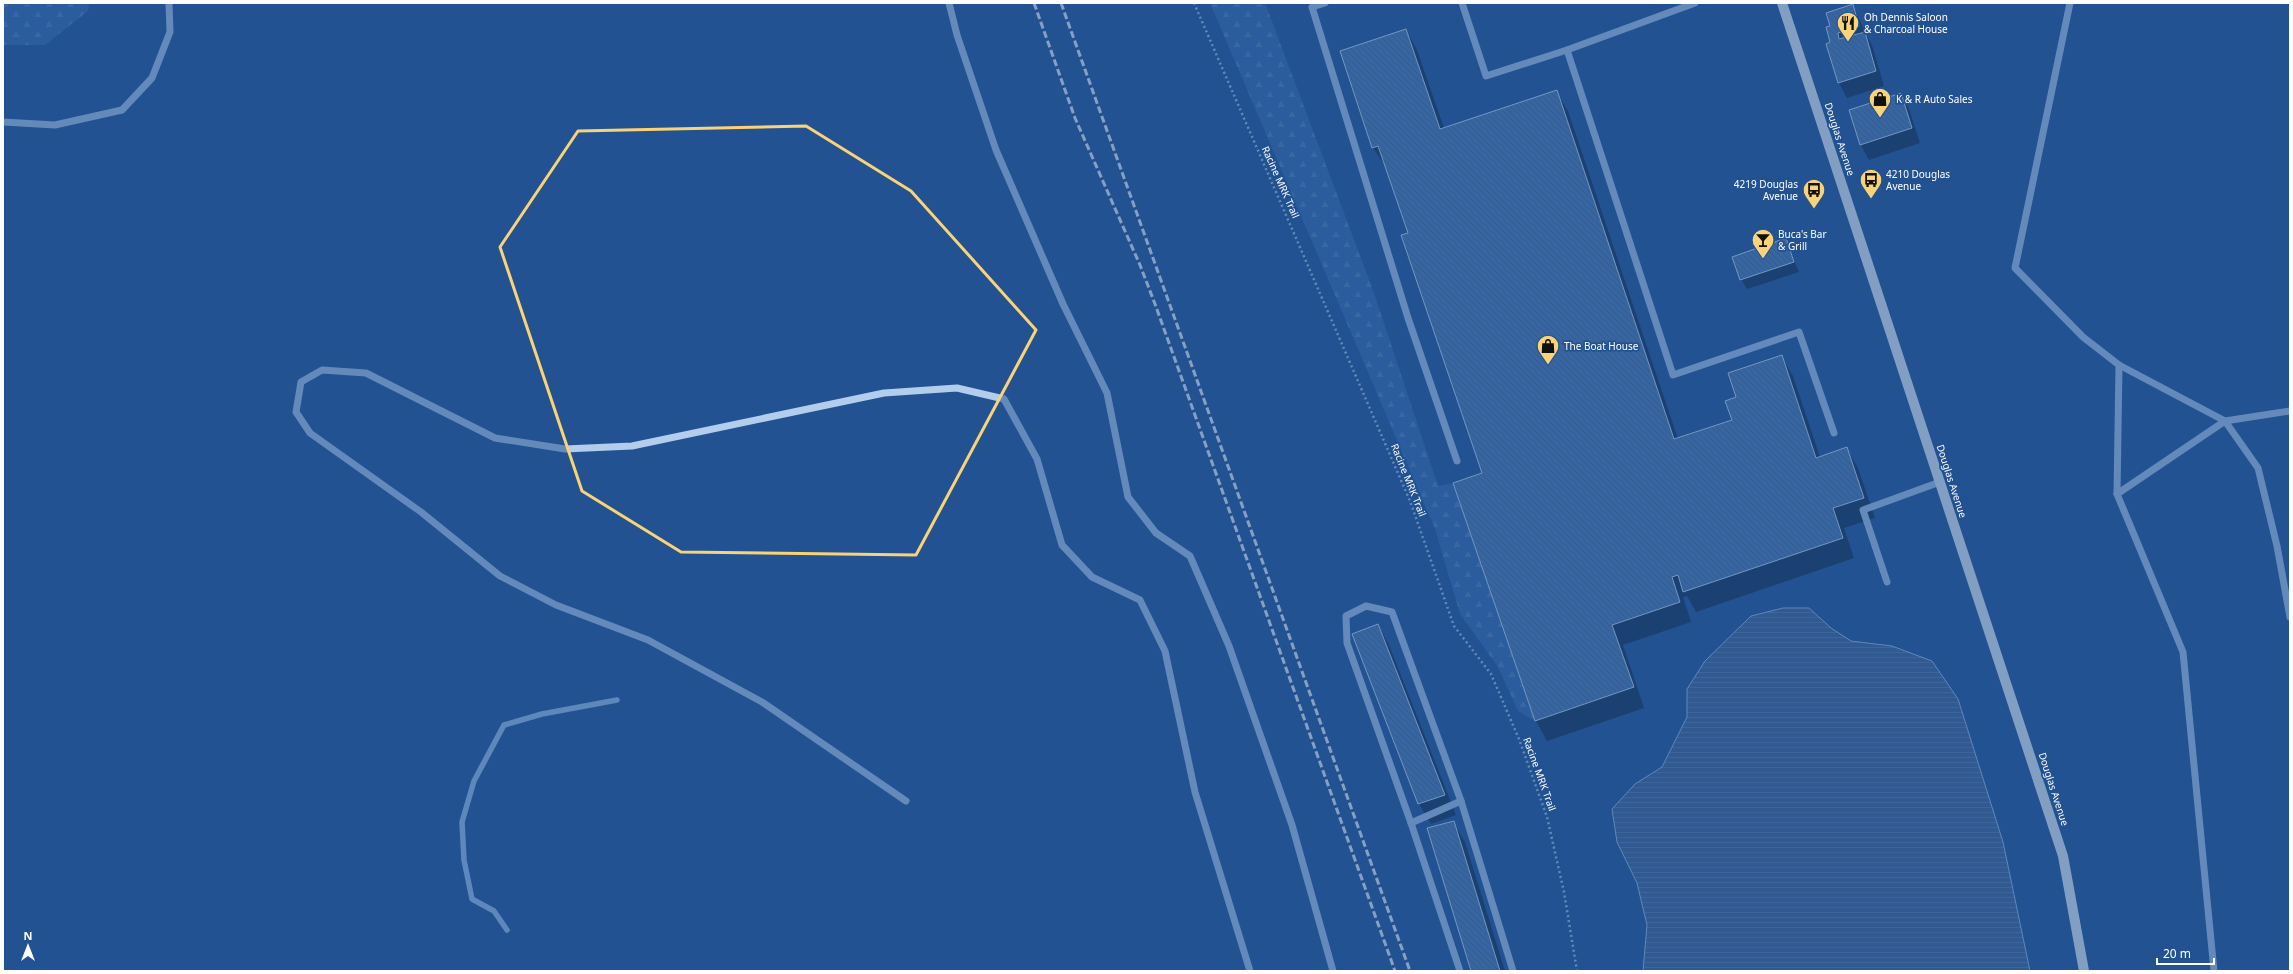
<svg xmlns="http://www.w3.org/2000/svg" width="2293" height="974" font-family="'Noto Sans',sans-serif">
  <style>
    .forest { fill: url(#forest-firs) }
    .water { fill: url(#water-rules); stroke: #a7c7ee }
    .shadow { fill: #0007 }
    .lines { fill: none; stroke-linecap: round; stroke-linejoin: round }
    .stream { stroke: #a7c7ee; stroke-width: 5.5 }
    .building { fill: url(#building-back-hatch); stroke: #d8e7f9 }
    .path { stroke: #b3cded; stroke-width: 2.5; stroke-dasharray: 2 3; stroke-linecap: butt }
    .minor { stroke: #b3cded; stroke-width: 7 }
    .major { stroke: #f9fbff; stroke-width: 10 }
    .rail { stroke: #fff; stroke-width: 3; stroke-dasharray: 7 3; stroke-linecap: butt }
    .marked { fill: none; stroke: #f9d375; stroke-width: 3; stroke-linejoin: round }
    .labels { text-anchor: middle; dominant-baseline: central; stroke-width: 3.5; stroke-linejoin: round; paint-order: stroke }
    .poi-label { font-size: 10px; fill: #fff; stroke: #225291; text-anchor: start }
    .street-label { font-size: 10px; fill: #fff; stroke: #225291 }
  </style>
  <defs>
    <pattern id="forest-firs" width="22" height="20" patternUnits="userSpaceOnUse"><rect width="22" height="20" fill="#366bae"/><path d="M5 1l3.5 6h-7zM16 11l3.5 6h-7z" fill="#5481ba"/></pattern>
    <pattern id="water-rules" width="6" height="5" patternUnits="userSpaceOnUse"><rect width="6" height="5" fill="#436592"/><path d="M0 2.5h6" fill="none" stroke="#5f7ca2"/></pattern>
    <pattern id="building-back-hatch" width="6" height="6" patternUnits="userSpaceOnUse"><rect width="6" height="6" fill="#4f7db9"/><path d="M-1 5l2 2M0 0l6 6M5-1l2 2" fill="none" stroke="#4e6788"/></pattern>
  </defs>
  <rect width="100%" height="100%" fill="#225291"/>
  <g class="forest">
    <path d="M3,3H89L88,11L45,45H3Z"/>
    <path d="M1210,3H1265L1374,293L1438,486L1453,483L1535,721L1518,711L1498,667L1460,614L1435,529Z"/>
  </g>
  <path class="water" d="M1783,608H1809L1831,628L1851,641L1892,646L1932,661L1958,699L2003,842L2030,971H1643L1647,925L1637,883L1617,842L1612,809L1635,784L1662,767L1687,717V689L1705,661L1751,616Z"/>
  <g class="shadow">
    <path d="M1853,6L1873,48L1884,86L1847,98L1839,83L1827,45L1831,43V26Z"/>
    <path d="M1406,30L1417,50L1444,128L1556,91L1568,111L1678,439L1733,421L1737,398L1781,356L1793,376L1820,457L1847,449L1858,468L1875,518L1844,528L1854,558L1696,612L1687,596L1683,597L1691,622L1623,645L1644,708L1547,741L1536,721L1454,483L1483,474L1409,234L1386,167L1373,148L1341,51Z"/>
    <path d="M1901,94L1909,109L1920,143L1869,160L1861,145L1850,111Z"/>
    <path d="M1785,240L1799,272L1747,289L1741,279Z"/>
    <path d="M1378,625L1389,645L1456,815L1431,824L1419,804L1353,634Z"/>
    <path d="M1453,822L1465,842L1505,971H1472Z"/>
  </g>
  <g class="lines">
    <path class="stream" d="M507,930L494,911L472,899L464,860L462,822L474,781L504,725L542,714L617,700"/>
  </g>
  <g class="building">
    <path d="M1853,4L1859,26L1838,33L1839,39L1865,32L1876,71L1838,83L1826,44L1830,42L1826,27L1830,26L1826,13Z"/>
    <path d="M1406,29L1440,129L1557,90L1674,439L1732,420L1725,401L1736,397L1728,373L1782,355L1816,458L1847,447L1864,498L1833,508L1843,538L1683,592L1678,575L1672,577L1680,602L1612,625L1634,687L1535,721L1453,483L1482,473L1401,235L1408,233L1378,146L1372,148L1340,51Z"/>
    <path d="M1901,93L1912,128L1860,145L1849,110Z"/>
    <path d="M1786,238L1794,262L1740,280L1732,257Z"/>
    <path d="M1378,624L1445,795L1418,804L1352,634Z"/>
    <path d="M1454,821L1500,971H1471L1427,828Z"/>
  </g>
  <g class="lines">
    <path class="path" d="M1194,3L1410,501L1454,626L1491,674L1519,739L1547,817L1564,892L1577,971"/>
    <g class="minor">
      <path d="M949,3L957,35L996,150L1063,304L1107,393L1128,497L1156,533L1190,556L1229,646L1292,825L1333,971"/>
      <path d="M1325,3L1312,7L1408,318L1457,461"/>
      <path d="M1462,3L1486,76L1567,50"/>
      <path d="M1695,3L1567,50L1673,375L1799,332L1834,433"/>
      <path d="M2070,3L2015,268L2083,337L2119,365L2225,421L2258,468L2277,546L2290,617"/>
      <path d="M3,122L55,125L122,110L152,78L170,32L169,3"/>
      <path d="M2119,365L2117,494L2183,652L2214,971"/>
      <path d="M2117,494L2225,421L2290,411"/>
      <path d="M1887,582L1863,510L1940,482"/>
      <path d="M906,801L762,702L648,640L556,605L500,576L421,512L310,433L296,412L301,382L322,370L366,373L495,438L565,449L632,446L884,393L957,388L1004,399L1037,459L1062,545L1092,577L1140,600L1165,651L1195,792L1250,971"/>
      <path d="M1411,823L1461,801"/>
      <path d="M1460,971L1411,823L1347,643L1346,616L1366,606L1392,612L1461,801L1513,971"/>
    </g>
    <path class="major" d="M1782,3L2063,856L2084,971"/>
    <g class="rail">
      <path d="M1034,3L1075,118L1140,265L1155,304L1395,971"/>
      <path d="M1061,3L1410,971"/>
    </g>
  </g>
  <path d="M0 0H2293V974H0ZM806,126L911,191L1036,330L916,555L681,552L582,491L500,247L578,131Z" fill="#225291" fill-opacity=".55" fill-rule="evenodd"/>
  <path class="marked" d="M806,126L911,191L1036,330L916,555L681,552L582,491L500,247L578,131Z"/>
  <defs>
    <g id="restaurant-pin" transform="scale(1.15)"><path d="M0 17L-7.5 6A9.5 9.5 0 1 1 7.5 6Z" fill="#f9d375" stroke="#225291"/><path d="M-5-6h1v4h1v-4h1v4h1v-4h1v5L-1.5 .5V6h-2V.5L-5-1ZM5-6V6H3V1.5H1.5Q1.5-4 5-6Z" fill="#111"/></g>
    <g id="shop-pin" transform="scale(1.15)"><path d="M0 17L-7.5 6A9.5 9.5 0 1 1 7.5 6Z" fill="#f9d375" stroke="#225291"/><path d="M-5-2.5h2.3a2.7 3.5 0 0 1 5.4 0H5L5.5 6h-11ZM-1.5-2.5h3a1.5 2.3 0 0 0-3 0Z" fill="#111"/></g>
    <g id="bus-pin" transform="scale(1.15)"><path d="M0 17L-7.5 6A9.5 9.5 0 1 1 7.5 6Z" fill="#f9d375" stroke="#225291"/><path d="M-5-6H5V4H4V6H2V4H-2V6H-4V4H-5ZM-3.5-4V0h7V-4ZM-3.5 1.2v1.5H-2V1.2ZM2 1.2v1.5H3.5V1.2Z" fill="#111"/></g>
    <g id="bar-pin" transform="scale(1.15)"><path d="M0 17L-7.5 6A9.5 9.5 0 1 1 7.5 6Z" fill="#f9d375" stroke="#225291"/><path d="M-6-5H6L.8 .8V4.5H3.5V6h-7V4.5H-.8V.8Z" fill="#111"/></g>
  </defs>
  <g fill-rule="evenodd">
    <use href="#restaurant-pin" x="1848" y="23"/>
    <use href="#shop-pin" x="1880" y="99"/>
    <use href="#bus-pin" x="1871" y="180"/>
    <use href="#bus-pin" x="1814" y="190"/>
    <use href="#bar-pin" x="1763" y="240"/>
    <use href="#shop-pin" x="1548" y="346"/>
  </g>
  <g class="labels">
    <g class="poi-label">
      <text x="1864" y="17">Oh Dennis Saloon<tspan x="1864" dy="12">&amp; Charcoal House</tspan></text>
      <text x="1896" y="99">K &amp; R Auto Sales</text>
      <text x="1886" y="174">4210 Douglas<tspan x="1886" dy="12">Avenue</tspan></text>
      <text x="1798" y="184" text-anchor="end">4219 Douglas<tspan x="1798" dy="12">Avenue</tspan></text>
      <text x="1778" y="234">Buca's Bar<tspan x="1778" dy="12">&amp; Grill</tspan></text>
      <text x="1564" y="346">The Boat House</text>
    </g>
    <g class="street-label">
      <text transform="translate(1840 139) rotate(72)">Douglas Avenue</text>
      <text transform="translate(1281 182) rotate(66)">Racine MRK Trail</text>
      <text transform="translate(1409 480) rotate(68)">Racine MRK Trail</text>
      <text transform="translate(1952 481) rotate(72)">Douglas Avenue</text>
      <text transform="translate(1540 774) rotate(70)">Racine MRK Trail</text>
      <text transform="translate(2054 789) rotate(72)">Douglas Avenue</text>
    </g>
  </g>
  <rect width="2293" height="974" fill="none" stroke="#ffffff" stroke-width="8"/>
  <g transform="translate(28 946)" stroke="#225291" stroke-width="3" paint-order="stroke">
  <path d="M0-3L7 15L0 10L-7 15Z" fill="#ffffff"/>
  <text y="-6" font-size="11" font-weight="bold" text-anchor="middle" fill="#ffffff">N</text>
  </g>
  <path d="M2157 958v6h57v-6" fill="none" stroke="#ffffff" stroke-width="2"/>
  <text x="2163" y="958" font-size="12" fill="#ffffff" stroke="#225291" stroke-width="3" paint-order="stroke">20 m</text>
</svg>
